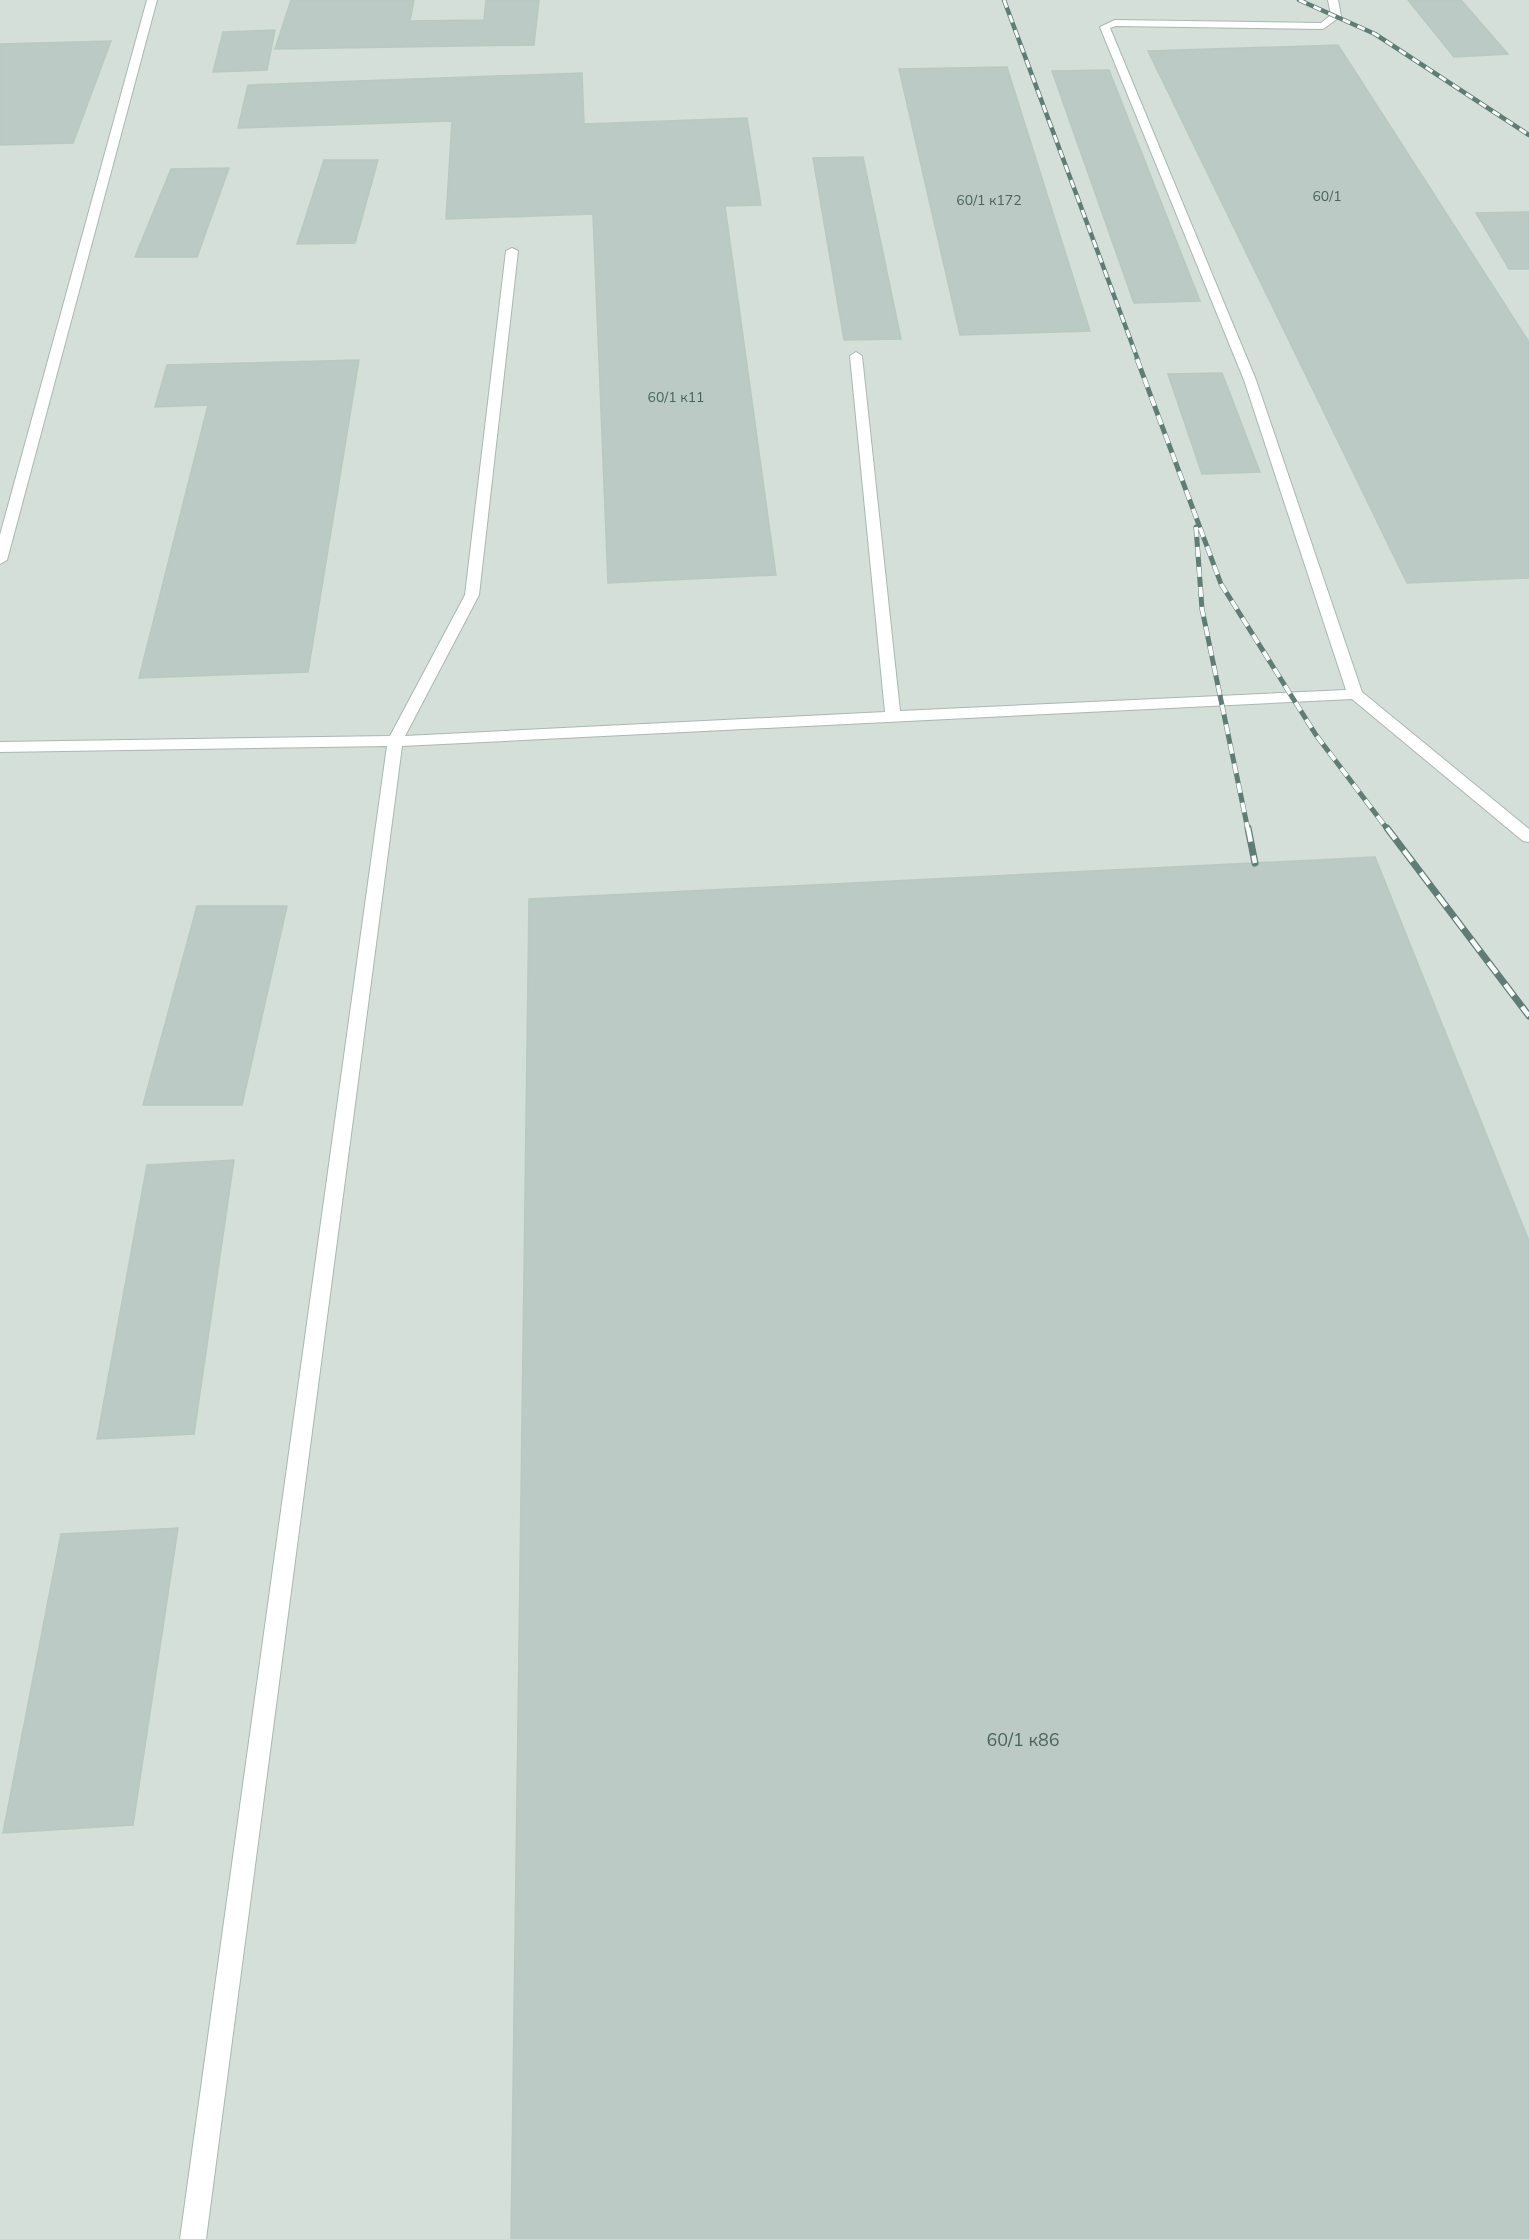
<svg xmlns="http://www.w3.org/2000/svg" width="1529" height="2239" font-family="'Nunito Sans',sans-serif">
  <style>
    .built { fill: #d4dfda }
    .building { fill: #bbcac4; stroke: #b8c9c2; stroke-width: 1.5 }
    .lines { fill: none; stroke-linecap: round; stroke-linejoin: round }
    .lane-casing { stroke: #a8b8b2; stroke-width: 2 }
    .lane { fill: #fff; fill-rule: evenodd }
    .rail-far2-casing { stroke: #5f7d75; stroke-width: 4.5 }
    .rail-far1-casing { stroke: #5f7d75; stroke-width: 5 }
    .rail-casing { stroke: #5f7d75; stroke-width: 7 }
    .rail-far2 { stroke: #f7fbf9; stroke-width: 3; stroke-dasharray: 8; stroke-linecap: butt }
    .rail-far1 { stroke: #f7fbf9; stroke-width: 4; stroke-dasharray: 10; stroke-linecap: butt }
    .rail { stroke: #f7fbf9; stroke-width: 4.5; stroke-dasharray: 14; stroke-linecap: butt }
    .labels { text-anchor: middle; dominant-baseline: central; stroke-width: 4.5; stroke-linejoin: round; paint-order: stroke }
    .far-number-label { font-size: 14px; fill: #4a645c }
    .near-number-label { font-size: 18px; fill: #4a645c }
  </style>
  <rect width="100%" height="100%" fill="#e6efeb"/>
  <rect class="built" x="0" y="0" width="1529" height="2239"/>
  <g class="building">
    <path d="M291,0H414L410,21L484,20L486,0H539L534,45L275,49Z"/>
    <path d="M1408,0H1461L1508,54L1454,57Z"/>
    <path d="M275,30L267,70L213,72L223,32Z"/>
    <path d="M111,41L73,143L0,145V44Z"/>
    <path d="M1338,45L1529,342V578L1407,583L1148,51Z"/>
    <path d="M1007,67L1090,331L960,335L899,69Z"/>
    <path d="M1109,70L1200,301L1134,303L1052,71Z"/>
    <path d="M582,73L584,124L747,118L761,205L725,206L776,575L608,583L593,214L446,219L452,121L238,128L248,85Z"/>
    <path d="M863,157L901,339L844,340L813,158Z"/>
    <path d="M324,160H378L355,243L297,244Z"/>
    <path d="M229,168L197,257H135L171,169Z"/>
    <path d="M1529,212V269H1509L1476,213Z"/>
    <path d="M359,360L308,672L139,678L208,405L155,407L167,365Z"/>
    <path d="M1222,373L1260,472L1202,474L1168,374Z"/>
    <path d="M1375,857L1529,1241V2239H511L529,899Z"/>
    <path d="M197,906H287L242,1105H143Z"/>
    <path d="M234,1160L194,1434L97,1439L147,1165Z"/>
    <path d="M178,1528L133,1825L3,1833L61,1534Z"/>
  </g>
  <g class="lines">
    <g class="lane-casing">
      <g id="lane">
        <path d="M147,0H157L7,560L0,564V535Z"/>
        <path d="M1328,0H1338L1341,16L1323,29L1116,26L1110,28L1256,380L1362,692L1529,829V842L1523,841L1352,699L402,746L206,2239H180L387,746L0,752V742L390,736L465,595L506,251L512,248L518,251L479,595L405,736L885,712L850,356L856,352L862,356L900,711L1346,690L1244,380L1100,27L1115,20L1321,23L1331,15Z"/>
      </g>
    </g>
    <use href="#lane" class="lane"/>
    <g class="rail-far2-casing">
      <g id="rail-far2">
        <path d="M1004,0L1138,360"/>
        <path d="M1299,0L1375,34L1529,135"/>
      </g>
    </g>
    <g class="rail-far1-casing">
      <g id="rail-far1">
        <path d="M1137,359L1221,584L1316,735L1388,830"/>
        <path d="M1196,527L1202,609L1248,830"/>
      </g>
    </g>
    <g class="rail-casing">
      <g id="rail">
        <path d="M1248,828L1255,863"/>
        <path d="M1387,828L1529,1016"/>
      </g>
    </g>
    <use href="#rail-far2" class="rail-far2"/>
    <use href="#rail-far1" class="rail-far1"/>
    <use href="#rail" class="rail"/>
  </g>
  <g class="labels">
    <g class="far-number-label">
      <text x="1327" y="196">60/1</text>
      <text x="989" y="200">60/1 к172</text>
      <text x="676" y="397">60/1 к11</text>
    </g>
    <g class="near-number-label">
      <text x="1023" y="1740">60/1 к86</text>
    </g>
  </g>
</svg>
